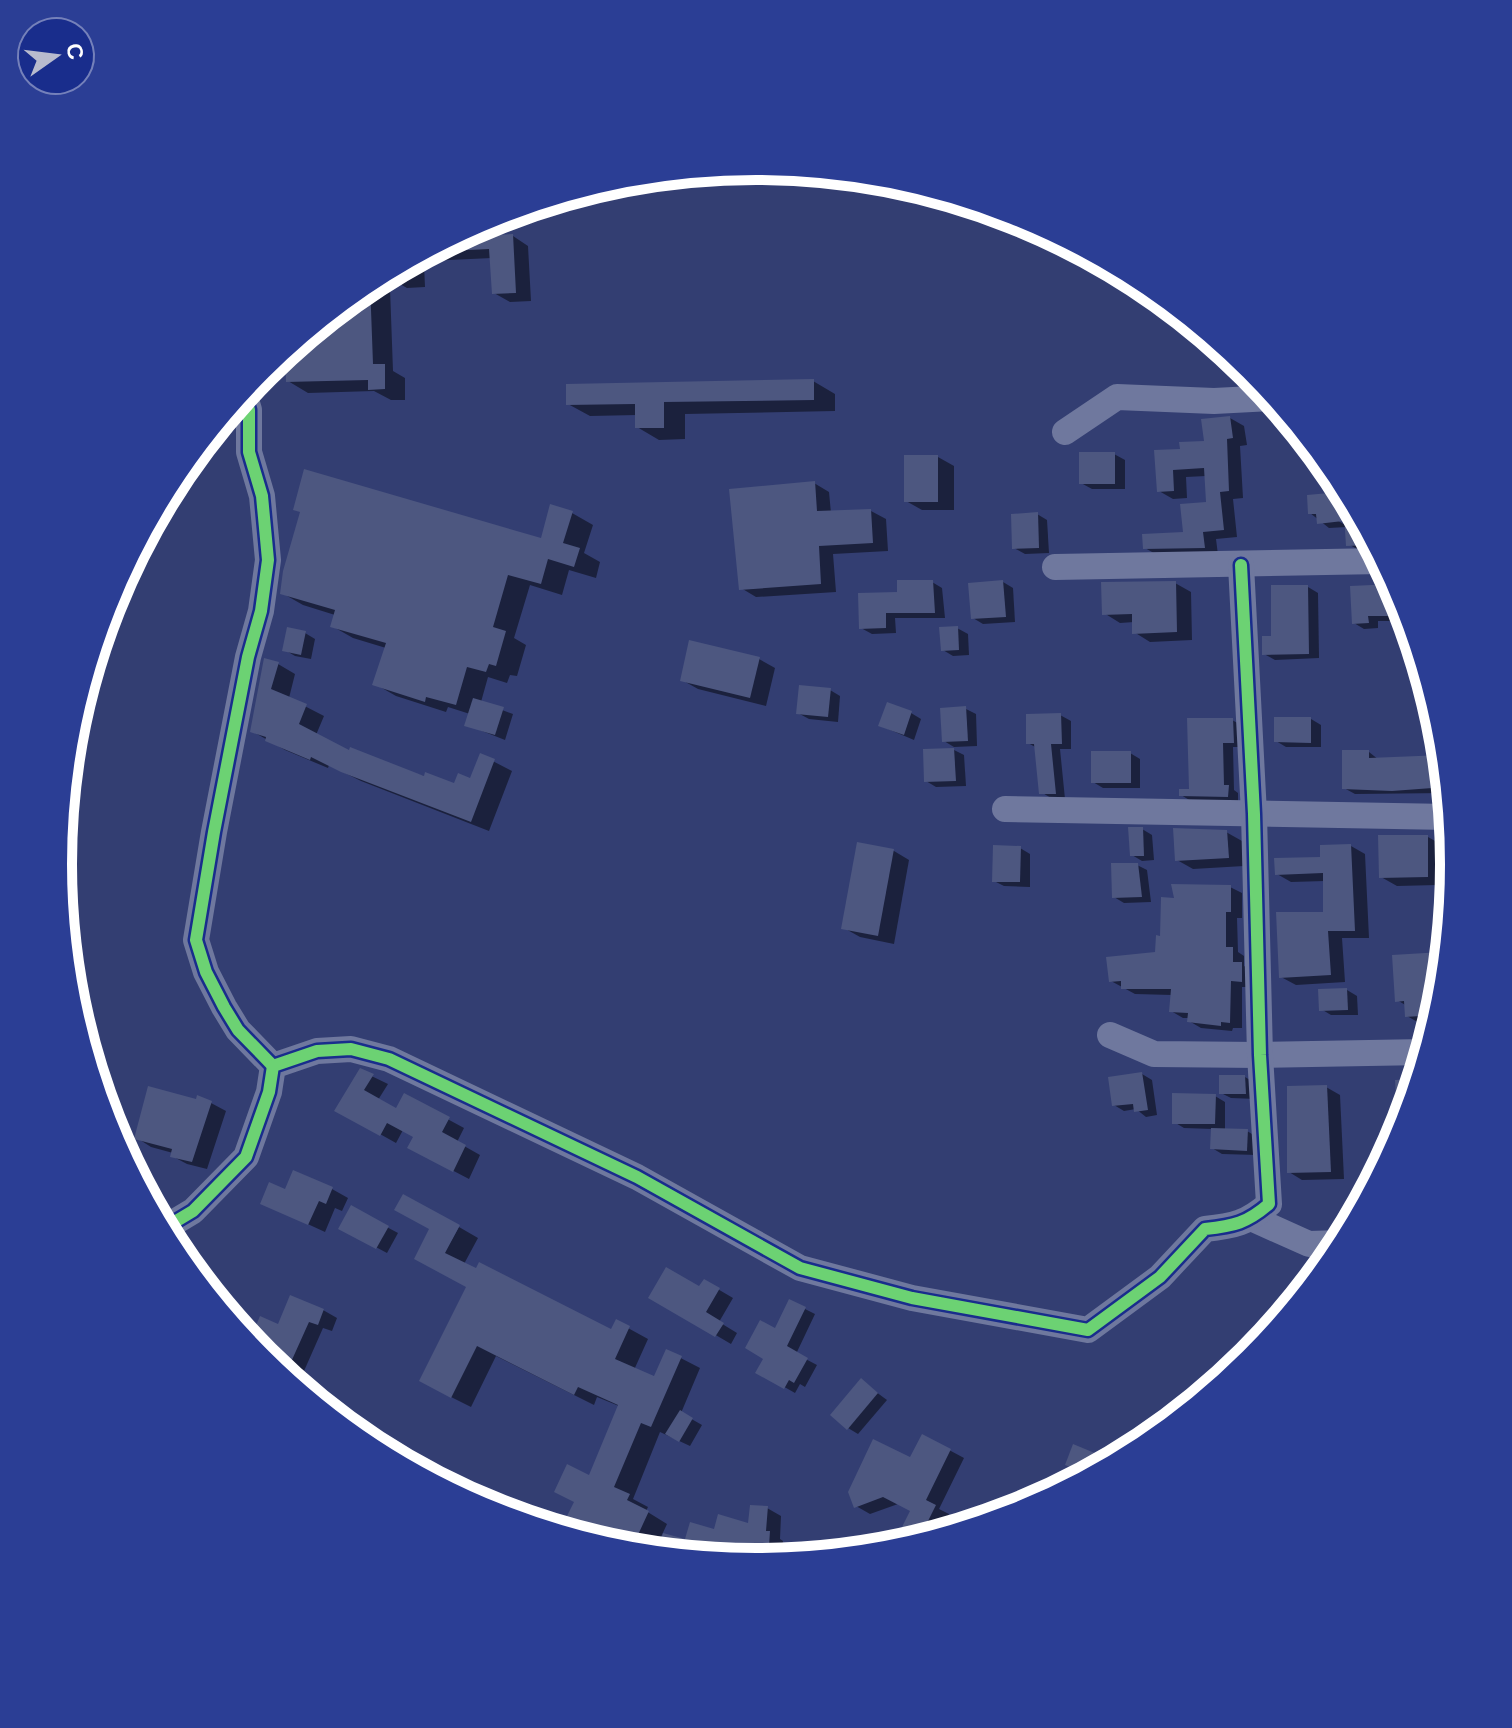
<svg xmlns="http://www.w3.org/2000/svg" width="1512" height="1728" font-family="'DM Sans',sans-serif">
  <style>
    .shadow { fill: #0007; fill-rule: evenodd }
    .building { fill: #4d5780 }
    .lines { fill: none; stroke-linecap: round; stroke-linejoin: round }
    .minor { stroke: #6f789e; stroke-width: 26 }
    .cycleway-casing { stroke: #192d8c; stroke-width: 17 }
    .cycleway { stroke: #6cd273; stroke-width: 12 }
    .rim { fill: none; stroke: #fff; stroke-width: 10 }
  </style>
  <rect width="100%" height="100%" fill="#333e72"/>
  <g class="shadow">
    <path d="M513,236L528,246L531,301L510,302L494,293L492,258L428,261V264H424L425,287L407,288L391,279L390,272L451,239Z"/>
    <path d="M376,280L390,288L393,371L405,378V400H391L374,391L308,393L288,381L287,363H271Z"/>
    <path d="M813,381L835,394V411L685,414V439L659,440L637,427V415L590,416L568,404Z"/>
    <path d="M1230,418L1244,426L1247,445L1240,446L1243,498L1233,499L1237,537L1216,539L1218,555L1159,556L1145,548L1185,534L1208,503L1206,476L1186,477L1187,498L1173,499L1159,491L1182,451L1206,443Z"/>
    <path d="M1114,454L1125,460V489H1092L1081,483Z"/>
    <path d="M938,457L954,466V510H922L906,501Z"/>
    <path d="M814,483L829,492L831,513L871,511L886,519L888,551L833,554L836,592L756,597L741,588Z"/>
    <path d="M1339,494L1349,499L1351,516H1358L1376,551L1359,550L1348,544L1347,527L1329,528L1310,513ZM1335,515L1347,521V526L1333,518Z"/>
    <path d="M572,513L593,525L584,553L600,562L596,578L569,570L562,595L530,585L514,638L526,645L517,676L510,675L507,683L488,677L481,702L513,714L505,740L467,725L470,714L448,707L446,712L396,696L375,684L386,648L353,638L332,626L335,615L303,605L282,593L542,540Z"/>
    <path d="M1037,514L1047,520L1049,553L1025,554L1014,548Z"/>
    <path d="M932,582L942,588L945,618H895L896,633L872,634L861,628L899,594Z"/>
    <path d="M1003,582L1013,588L1015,622L983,624L973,618Z"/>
    <path d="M1175,583L1191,592L1192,640L1150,642L1134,632V622L1120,623L1104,613Z"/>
    <path d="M1308,587L1318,593L1319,658L1275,660L1264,654Z"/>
    <path d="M1393,587L1401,597L1404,621H1378V628L1364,629L1354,623Z"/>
    <path d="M957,628L968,634L969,655L953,656L943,650Z"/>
    <path d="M305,633L315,639L311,659L295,656L285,650Z"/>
    <path d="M759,659L775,668L766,706L698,689L682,680Z"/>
    <path d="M278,664L295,674L289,698L324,716L316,735L351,753L455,786L472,780L481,755L512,771L489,831L361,781L329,765L328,768L285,750L252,731Z"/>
    <path d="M830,690L840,696L838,722L809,719L798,713Z"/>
    <path d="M966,709L976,714L977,746L954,747L944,741Z"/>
    <path d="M911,713L921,719L914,740L881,726Z"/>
    <path d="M1060,715L1071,721V749H1060L1065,799L1051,798L1041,792L1037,748L1028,743Z"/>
    <path d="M1311,719L1321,725V747H1286L1276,741Z"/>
    <path d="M1232,720L1243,726L1244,747H1233L1234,790L1238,793V802L1191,801L1181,795L1191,791Z"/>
    <path d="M954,750L964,755L966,786L936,787L926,781Z"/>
    <path d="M1369,752L1379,760L1443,757L1447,793L1355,794L1344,788Z"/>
    <path d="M1130,753L1140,759V788H1103L1093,782Z"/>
    <path d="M1142,829L1152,835L1154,860L1142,861L1132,855Z"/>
    <path d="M1226,832L1242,841L1244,866L1193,869L1177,860Z"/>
    <path d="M1428,837L1444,846V884L1452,883L1448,926L1438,921L1437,885L1397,886L1381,877Z"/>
    <path d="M859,845L894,851L909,860L894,944L860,937L844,928Z"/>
    <path d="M1351,846L1365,854L1369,938H1342L1345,982L1296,985L1281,977L1325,914V881L1291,882L1277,874L1322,859Z"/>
    <path d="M1020,848L1030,854V887L1004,886L994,881Z"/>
    <path d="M1137,865L1147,870L1151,902L1124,903L1114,897Z"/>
    <path d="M1230,887L1242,893V918H1237L1238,952L1244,956V966L1253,971V987H1242V1028H1233L1232,1031L1201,1028L1189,1021L1190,1018H1183L1171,1011L1172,995L1135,994L1111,981L1157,954L1177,900Z"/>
    <path d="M1442,954L1445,956L1440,1001L1434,1023L1421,1024L1407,1016V1006L1397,1000Z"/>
    <path d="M1347,990L1357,996L1358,1015H1331L1321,1009Z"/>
    <path d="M361,1071L388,1084L378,1100L397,1110L405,1096L464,1128L457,1142L480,1155L469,1179L425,1156L416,1137L403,1130L396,1143L337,1110Z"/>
    <path d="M1142,1074L1152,1080L1157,1115L1146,1117L1136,1109L1124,1111L1114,1105Z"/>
    <path d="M1245,1077L1255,1083L1256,1099L1231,1098L1221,1093Z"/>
    <path d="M1326,1087L1340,1095L1344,1179L1302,1180L1289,1172Z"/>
    <path d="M1215,1096L1225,1102V1130L1247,1131L1257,1137V1155L1222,1154L1212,1148L1213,1129L1184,1128L1174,1122Z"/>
    <path d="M211,1103L226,1111L207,1169L187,1164L172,1156L173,1153L151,1147L137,1138Z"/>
    <path d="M133,1173L151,1182L146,1196Z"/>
    <path d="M332,1189L348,1198L342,1211L335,1208L325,1232L262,1203L286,1192Z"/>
    <path d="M351,1208L398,1233L387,1253L340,1228Z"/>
    <path d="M459,1227L478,1238L464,1264L612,1332L617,1322L648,1339L634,1370L655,1379L667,1351L700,1368L681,1413L702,1425L690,1446L660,1432L633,1499L648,1507L646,1511L667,1524L654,1552L619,1548L562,1531L590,1478L619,1406L597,1397L594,1405L496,1356L471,1407L441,1392L469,1287L435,1269Z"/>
    <path d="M704,1281L733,1298L719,1322L737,1333L731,1344L651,1297L700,1289Z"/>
    <path d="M805,1309L815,1314L796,1354L817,1365L805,1387L800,1384L795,1393L758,1372L776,1331Z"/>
    <path d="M323,1310L337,1318L332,1331L323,1328L304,1371L307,1373L302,1386H297L262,1357L241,1331L243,1325L256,1331L280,1327Z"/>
    <path d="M861,1381L887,1400L858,1434L848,1428Z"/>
    <path d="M923,1436L964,1458L939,1509L949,1514L939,1534L917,1541L901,1532L912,1511L898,1504L870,1514L856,1506L911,1459Z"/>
    <path d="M767,1508L781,1516L780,1539L783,1541L782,1555L760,1554L758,1562H756L660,1553L664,1536L686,1541L716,1531L750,1525Z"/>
  </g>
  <g class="building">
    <path d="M513,234L516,293L492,294L489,249L427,252L455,237Z"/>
    <path d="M370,282L373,364H385V389L368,390V380L286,382L285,352Z"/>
    <path d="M814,379V400L664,402V428H635V404L566,405V384Z"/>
    <path d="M1230,416L1233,438L1227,439L1229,491L1220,492L1224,530L1203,532L1205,548L1143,549L1142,534L1183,532L1180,504L1206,502L1204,468L1173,470L1174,491L1157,492L1154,450L1180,449L1179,442L1204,441L1201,419Z"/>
    <rect x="1079" y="452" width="36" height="32"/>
    <rect x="904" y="455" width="34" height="47"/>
    <path d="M304,469L541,538L550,504L573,511L563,543L580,548L574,567L548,559L541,584L508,575L493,627L506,631L496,666L489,664L486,672L467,667L456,705L426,697L425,702L372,685L386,643L330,627L335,610L280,594L283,571L300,512L293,510Z"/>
    <path d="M815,481L817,511L871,509L873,543L819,546L821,584L739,590L729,489Z"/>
    <path d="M1340,492L1343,521L1317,524L1316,514H1308L1307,495Z"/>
    <path d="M1038,512L1039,548L1012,549L1011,514Z"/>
    <path d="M1356,514L1373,545L1346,546L1344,515Z"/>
    <path d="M897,580H933L935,613H886V628L859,629L858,593L897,592Z"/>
    <path d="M1003,580L1006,617L971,619L968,583Z"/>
    <path d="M1176,581L1177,632L1132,634V614L1102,615L1101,582Z"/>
    <path d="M1271,585H1308L1309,654L1262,655V636H1271Z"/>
    <path d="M1372,585H1394L1395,616H1368L1369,623L1352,624L1350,586Z"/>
    <path d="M958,626L959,650L941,651L939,627Z"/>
    <path d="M287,627L306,631L301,655L282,651Z"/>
    <path d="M689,640L760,657L750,698L680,681Z"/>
    <path d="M264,658L279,662L271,689L307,704L299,724L349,750L350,747L424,776L425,772L454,783L458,773L470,778L480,753L495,759L471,822L341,772L311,757L310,760L265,741L266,737L250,732Z"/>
    <path d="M799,685L831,688L828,717L796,714Z"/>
    <path d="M473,698L504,707L495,735L464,726Z"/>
    <path d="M887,702L912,711L904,735L878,726Z"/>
    <path d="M966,706L968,741L942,742L940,708Z"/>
    <path d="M1061,713L1062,744H1051L1056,794H1039L1034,744H1026V714Z"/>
    <path d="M1274,717H1311V743L1274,742Z"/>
    <path d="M1187,718H1233L1234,743H1223L1224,785H1229L1228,797L1179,796V789H1189Z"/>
    <path d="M954,748L956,781L924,782L923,749Z"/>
    <path d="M1342,750H1369V758L1443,755L1446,787L1392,791L1342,789Z"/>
    <rect x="1091" y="751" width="40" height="32"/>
    <path d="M1128,827H1143L1144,856H1130Z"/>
    <path d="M1173,828L1227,830L1229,858L1175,861Z"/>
    <path d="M1378,835H1428V877L1379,878Z"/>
    <path d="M857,842L894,849L878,936L841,929Z"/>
    <path d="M1351,844L1355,931H1328L1331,975L1279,978L1276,912H1323V873L1275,875L1274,858L1320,857V845Z"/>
    <path d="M993,845L1021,846L1020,882H992Z"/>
    <path d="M1111,863H1138L1142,897L1112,898Z"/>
    <path d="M1452,881L1446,942H1437L1435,882Z"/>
    <path d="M1171,884L1231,885V912H1226V947H1233V962H1242V982L1231,981L1230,1023L1221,1022V1026L1187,1022L1188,1013L1169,1012L1171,989H1121V981L1109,982L1106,957L1155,952L1156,935L1160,936L1161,897L1174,898Z"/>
    <path d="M1442,952L1443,975L1436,1015L1405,1017L1404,1001L1395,1002L1392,955Z"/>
    <path d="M1347,988L1348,1010L1319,1011L1318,989Z"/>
    <path d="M360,1068L374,1074L364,1090L396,1108L404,1093L450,1117L442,1132L466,1145L453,1172L407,1148L413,1137L387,1123L380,1136L334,1111Z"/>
    <path d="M1142,1072L1148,1110L1134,1112L1133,1104L1112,1106L1108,1077Z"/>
    <path d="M1219,1075H1245L1246,1094H1219Z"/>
    <path d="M1417,1079L1401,1132L1398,1133L1395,1080Z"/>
    <path d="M1327,1085L1331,1172L1287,1173V1086Z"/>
    <path d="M148,1086L196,1099L197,1095L212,1101L192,1162L170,1157L172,1149L134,1139Z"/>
    <path d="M1172,1093L1216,1094L1215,1124H1172Z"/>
    <path d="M1211,1128L1248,1129L1247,1151L1210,1149Z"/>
    <path d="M293,1170L333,1187L326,1204L319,1201L308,1225L260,1204L269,1182L285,1189Z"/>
    <path d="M403,1194L460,1225L445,1253L476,1268L479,1262L611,1329L616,1319L630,1326L615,1359L654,1376L666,1349L682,1356L651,1427L641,1423L614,1487L630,1494L627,1500L649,1511L631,1550L560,1530L574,1502L554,1492L567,1464L589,1475L618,1405L578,1387L574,1395L477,1346L451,1398L419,1381L466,1287L414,1259L429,1229L394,1210Z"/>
    <path d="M351,1205L389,1226L376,1249L338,1229Z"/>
    <path d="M666,1267L699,1286L704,1279L720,1288L706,1312L724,1323L715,1337L648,1298Z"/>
    <path d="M290,1295L324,1309L318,1325L309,1322L291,1362L295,1364L288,1379L262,1357L229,1316L255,1328L260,1316L278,1324Z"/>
    <path d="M789,1299L806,1307L787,1346L808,1358L794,1383L789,1380L784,1389L755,1373L763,1359L745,1348L760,1320L775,1328Z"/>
    <path d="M861,1378L878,1393L847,1430L830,1415Z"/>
    <path d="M680,1410L693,1418L679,1442L665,1434Z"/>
    <path d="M922,1434L951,1449L926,1500L936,1505L918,1541H916L899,1533L910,1511L883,1497L854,1508L848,1492L873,1439L910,1457Z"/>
    <path d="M1073,1444L1114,1461L1088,1474L1065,1465Z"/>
    <path d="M750,1505L768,1506L766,1531H770L768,1561L756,1562L658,1552L663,1533L685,1539L690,1522L714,1529L718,1514L748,1523Z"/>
  </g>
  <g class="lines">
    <g class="minor">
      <path d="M244,393L249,410V452L262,496L268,560L261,611L248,657L214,832L196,940L206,972L224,1007L238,1030L273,1066"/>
      <path d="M1065,432L1117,397L1214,401L1272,398"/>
      <path d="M1055,567L1382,561"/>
      <path d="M1005,809L1449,817"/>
      <path d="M1110,1035L1154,1054L1260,1055L1425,1052"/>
      <path d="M1253,1219L1309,1244L1341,1243"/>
      <path d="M163,1229L193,1211L246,1157L269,1092L273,1066L317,1051L351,1049L389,1059L637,1177L800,1268L912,1298L1088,1330L1160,1277L1205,1229C1234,1226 1247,1223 1269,1204L1260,1055L1254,814L1241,565"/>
    </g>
    <g class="cycleway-casing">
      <g id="cycleway">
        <path d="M244,393L249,410V452L262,496L268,560L261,611L248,657L214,832L196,940L206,972L224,1007L238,1030L273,1066"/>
        <path d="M163,1229L193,1211L246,1157L269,1092L273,1066L317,1051L351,1049L389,1059L637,1177L800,1268L912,1298L1088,1330L1160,1277L1205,1229C1234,1226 1247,1223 1269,1204L1260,1055L1254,814L1241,565"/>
      </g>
    </g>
    <use href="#cycleway" class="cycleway"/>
  </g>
  <path d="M0 0H1512V1728H0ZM72 864a684 684 0 1 1 1368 0a684 684 0 1 1-1368 0Z" fill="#2b3e95" fill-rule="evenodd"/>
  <path class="rim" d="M72 864a684 684 0 1 1 1368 0a684 684 0 1 1-1368 0Z"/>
  <g transform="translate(56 56) rotate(76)"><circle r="38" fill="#192d8c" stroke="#7581ba" stroke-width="2"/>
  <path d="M0-6L14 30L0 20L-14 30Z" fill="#b8bbce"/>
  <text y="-12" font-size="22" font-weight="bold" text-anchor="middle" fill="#ffffff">С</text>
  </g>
</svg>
